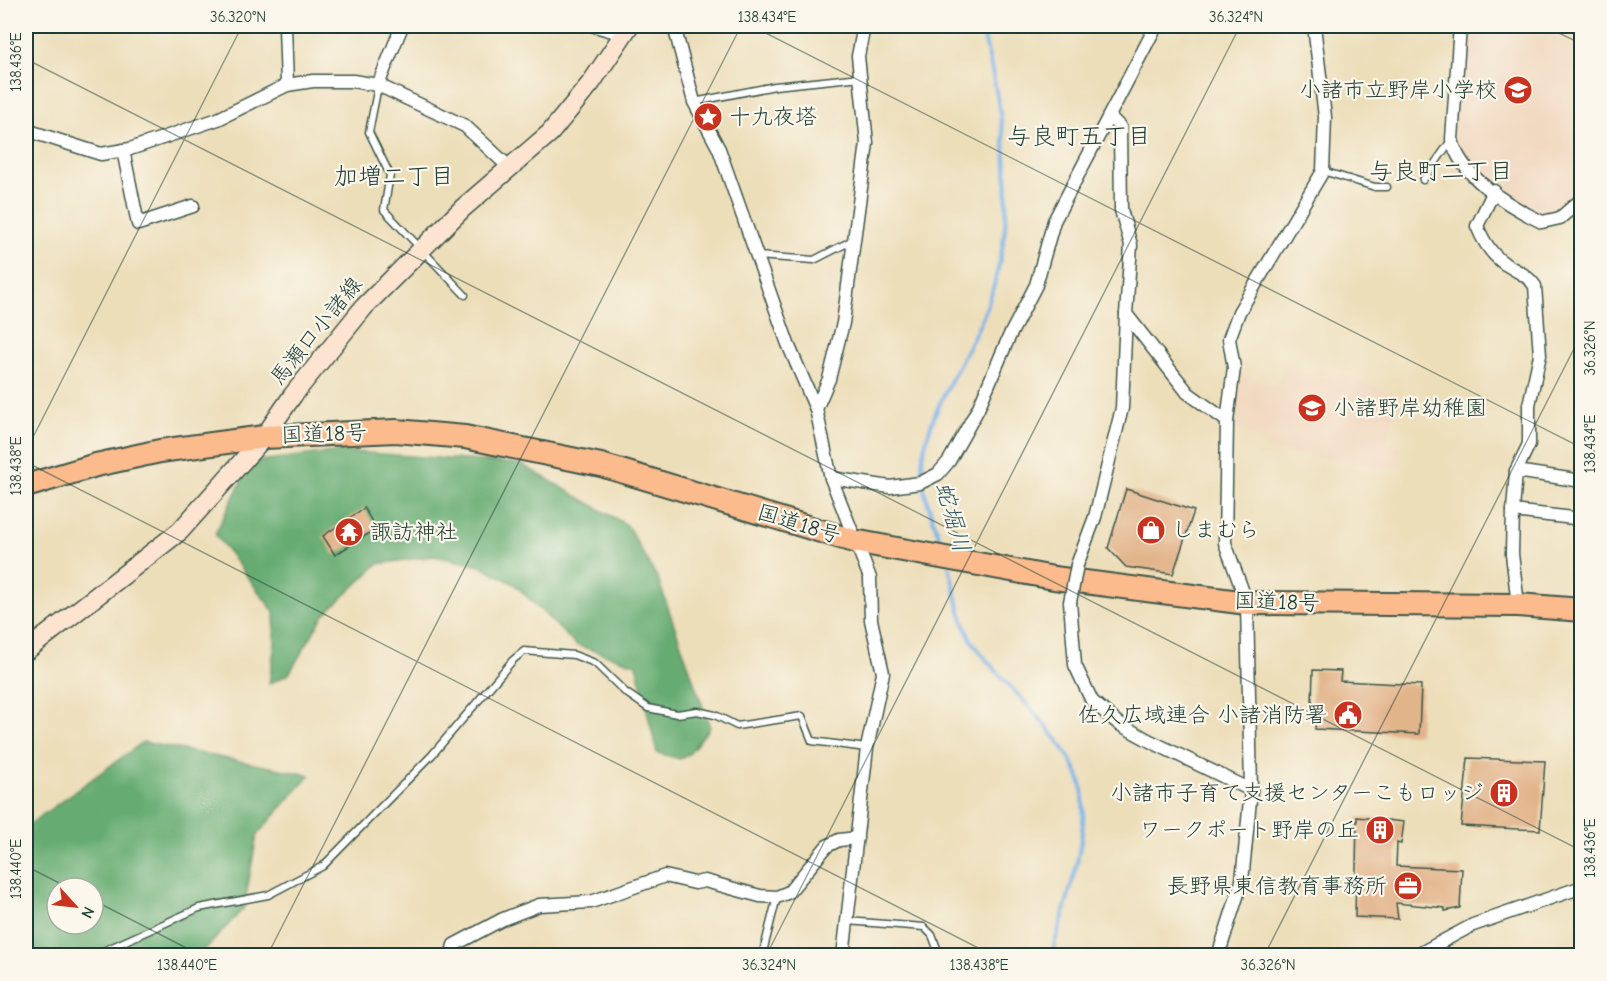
<svg xmlns="http://www.w3.org/2000/svg" width="1607" height="981" font-family="'Comic Neue','Klee One',sans-serif">
  <style>
    .built { fill: #f0d5bc }
    .forest { fill: #66ac72; stroke: #427453; stroke-width: 1.5; fill-rule: evenodd }
    .lines { fill: none; stroke-linecap: round; stroke-linejoin: round }
    .stream { stroke: #77b0e7; stroke-width: 4 }
    .building { fill: #e2b48a }
    .lane-casing { stroke: #3e5548; stroke-width: 9 }
    .street-casing { stroke: #3e5548; stroke-width: 15 }
    .secondary-casing { stroke: #3e5548; stroke-width: 21 }
    .highway-casing { stroke: #3e5548; stroke-width: 26 }
    .lane { stroke: #fff; stroke-width: 6 }
    .street { stroke: #fff; stroke-width: 12 }
    .secondary { stroke: #fde4d1; stroke-width: 18 }
    .highway { stroke: #fbbb8d; stroke-width: 22 }
    .street-bridge-casing { stroke: #3e5548; stroke-width: 15; stroke-linecap: butt }
    .street-bridge { stroke: #fff; stroke-width: 12 }
    .ticks { fill: none; stroke: #1f3d34; stroke-width: 1.5; stroke-opacity: 0.45 }
    .labels { text-anchor: middle; dominant-baseline: central; stroke-width: 4.5; stroke-linejoin: round; paint-order: stroke }
    .poi-label { font-size: 22px; fill: #1f3d34; stroke: #fbf7ec; text-anchor: end }
    .street-label { font-size: 22px; fill: #1f3d34; stroke: #fbf7ec }
    .neighbourhood-label { font-size: 24px; fill: #1f3d34; stroke: #fbf7ec }
    .water-label { font-size: 24px; font-style: italic; fill: #355a61; stroke: #fbf7ec }
    .neatline { fill: none; stroke: #1f3d34; stroke-width: 2 }
    .ticks-label { font-size: 15px; text-anchor: middle; fill: #1f3d34 }
  </style>
  <rect width="100%" height="100%" fill="#fbf7ec"/>
  <filter id="ink" filterUnits="userSpaceOnUse"><feTurbulence type="fractalNoise" baseFrequency=".0167" numOctaves="2"/><feDisplacementMap in="SourceGraphic" scale="12" xChannelSelector="R" yChannelSelector="G"/><feConvolveMatrix kernelMatrix="1 2 1 2 8 2 1 2 1" color-interpolation-filters="sRGB"/></filter>
  <filter id="wash" filterUnits="userSpaceOnUse"><feTurbulence type="fractalNoise" baseFrequency=".008" numOctaves="4" result="noise"/><feDisplacementMap in="SourceGraphic" scale="24" xChannelSelector="R" yChannelSelector="G"/><feGaussianBlur stdDeviation="1.35" result="paint"/><feColorMatrix in="noise" values="0 0 0 0 0 0 0 0 0 0 0 0 0 0 0 0 0 1.4 0 .05"/><feComposite in="paint" operator="in"/></filter>
  <g filter="url(#wash)">
    <rect width="100%" height="100%" fill="#eddeba"/>
    <g class="built">
      <path d="M1455,26H1581V179L1571,210L1532,217L1455,155Z"/>
      <path d="M1285,366L1316,380L1337,373L1399,395L1387,442L1399,447L1402,466L1391,468L1270,450L1227,421L1235,372L1274,386Z"/>
    </g>
    <g class="forest">
      <path d="M340,451L521,464L627,525L658,579L710,727L689,754L680,759L657,753L636,664L576,645L514,584L481,566L434,556L378,564L323,616L289,674L269,684L275,643L274,612L215,534L251,462Z"/>
      <path d="M143,742L310,775L257,835L244,908L200,955H26V827ZM57,888H93V924H57Z"/>
    </g>
    <g class="lines">
      <g class="stream">
        <path d="M943,548C937,528 924,499 922,478C918,427 961,367 981,321C989,303 996,281 1000,260C1016,183 1001,101 981,26"/>
        <path d="M949,567C955,588 961,624 972,641C1001,685 1079,744 1083,795C1087,848 1065,905 1051,956"/>
      </g>
    </g>
    <g id="blocks">
      <g class="building">
        <path d="M1126,489L1194,511L1173,574L1126,567L1108,548Z"/>
        <path d="M364,508L376,529L335,555L323,536Z"/>
        <path d="M1313,670L1341,671L1340,681L1421,685L1419,734L1315,729L1316,704H1312Z"/>
        <path d="M1468,758L1545,761L1540,830L1461,826Z"/>
        <path d="M1357,817L1404,822L1401,844L1397,843L1396,866L1462,869L1460,908L1445,911V908L1396,903L1398,919L1355,917Z"/>
      </g>
    </g>
  </g>
  <g filter="url(#ink)">
    <use href="#blocks" fill-opacity="0" stroke="#3e5548" stroke-width="1.5"/>
    <g class="lines">
      <g class="lane-casing">
        <g id="lane">
          <path d="M378,86L369,132L390,175L384,210L465,295"/>
          <path d="M694,102L775,86L861,77"/>
          <path d="M1323,171L1375,187H1387"/>
          <path d="M1423,180L1452,139"/>
          <path d="M757,256L814,260L853,240"/>
          <path d="M847,921L924,927L932,935L940,956"/>
          <path d="M92,956L199,908L268,895L323,866L432,755L513,660L524,651L574,655L595,663L625,692L648,708L677,714L697,711L715,715L737,726L802,716L812,741L867,748"/>
          <path d="M762,956L777,897"/>
        </g>
      </g>
      <g class="street-casing">
        <g id="street">
          <path d="M285,26L287,85"/>
          <path d="M595,26L623,34"/>
          <path d="M674,26L694,102L719,149L788,344L816,409L831,478L870,578L871,620L883,673L867,748L843,956"/>
          <path d="M1460,26L1452,139C1459,176 1509,206 1542,222L1560,218L1582,199"/>
          <path d="M378,85L402,26"/>
          <path d="M1109,116L1120,127L1121,210L1131,245L1126,314L1188,393L1227,421"/>
          <path d="M26,130L101,154L130,149L218,119L287,85L313,81H353L378,85L465,126L511,169"/>
          <path d="M123,150L138,224L193,206"/>
          <path d="M1494,191L1477,226C1483,241 1492,255 1505,264C1516,271 1528,275 1535,286L1540,355L1529,405V444L1516,471L1513,511L1512,554L1518,605"/>
          <path d="M816,409L829,379L843,323L867,143L858,56L864,26"/>
          <path d="M1516,471L1582,481"/>
          <path d="M831,478L890,487L920,483L938,474L949,461L978,409L1009,337L1036,285L1054,221L1156,26"/>
          <path d="M1513,511L1582,519"/>
          <path d="M1077,565L1095,517L1122,408L1126,314"/>
          <path d="M1070,602L1075,665L1092,701L1119,724L1150,741L1251,790"/>
          <path d="M451,956L454,945L503,919L539,905L591,902L665,876L695,883L705,881L760,896L777,897L789,892L827,846L839,840L857,838"/>
          <path d="M1218,956L1242,881L1251,790L1247,603L1225,543L1227,421L1234,368L1229,339L1239,312L1323,171L1325,117L1314,26"/>
          <path d="M1415,956L1473,925L1582,887"/>
        </g>
      </g>
      <g class="secondary-casing">
        <path id="secondary" d="M26,651L180,531L264,437L293,395L364,307L463,208L550,133L591,83L629,26"/>
      </g>
      <g class="highway-casing">
        <path id="highway" d="M26,486L96,465L160,451L264,437L396,431L465,437L601,465L854,541L1054,578L1247,603L1518,605L1582,610"/>
      </g>
      <use href="#lane" class="lane"/>
      <use href="#street" class="street"/>
      <use href="#secondary" class="secondary"/>
      <use href="#highway" class="highway"/>
      <g class="street-bridge-casing">
        <path id="street-bridge" d="M1070,602L1077,565"/>
      </g>
      <use href="#street-bridge" class="street-bridge"/>
    </g>
  </g>
  <path class="ticks" d="M752,26L1582,448M1544,26L1582,44M26,59L1582,851M26,451L242,26M26,462L994,956M26,866L69,888M93,900L202,956M267,956L741,26M766,956L1240,26M1264,956L1582,333"/>
  <defs>
    <g id="school-disc" transform="scale(1.5)"><circle r="9.5" fill="#c8321e" stroke="#fbf7ec"/><path d="M0-5L7-2L0 1L-7-2ZM-4 1L0 2.5L4 1V4Q0 6-4 4Z" fill="#fff"/></g>
    <g id="sight-disc" transform="scale(1.5)"><circle r="9.5" fill="#c8321e" stroke="#fbf7ec"/><path d="M0-6L1.8-2.2L6-1.7L2.9 1.2L3.7 5.4L0 3.3L-3.7 5.4L-2.9 1.2L-6-1.7L-1.8-2.2Z" fill="#fff"/></g>
    <g id="shop-disc" transform="scale(1.5)"><circle r="9.5" fill="#c8321e" stroke="#fbf7ec"/><path d="M-5-2.5h2.3a2.7 3.5 0 0 1 5.4 0H5L5.5 6h-11ZM-1.5-2.5h3a1.5 2.3 0 0 0-3 0Z" fill="#fff"/></g>
    <g id="temple-disc" transform="scale(1.5)"><circle r="9.5" fill="#c8321e" stroke="#fbf7ec"/><path d="M0-6L5-2H3V0L6.5 2.5H4V6H1.5V3h-3V6H-4V2.5H-6.5L-3 0V-2H-5Z" fill="#fff"/></g>
    <g id="civic-disc" transform="scale(1.5)"><circle r="9.5" fill="#c8321e" stroke="#fbf7ec"/><path d="M-.6-6.5H3V-4.5H.6V-3L4-1V1h2V6H-6V1h2V-1L-.6-3ZM-1.2 2.5V6h2.4V2.5Z" fill="#fff"/></g>
    <g id="building-disc" transform="scale(1.5)"><circle r="9.5" fill="#c8321e" stroke="#fbf7ec"/><path d="M-4-6H4V6H1V3H-1V6H-4ZM-2.5-4.3h1.7v1.8h-1.7ZM.8-4.3h1.7v1.8H.8ZM-2.5-1h1.7V.8h-1.7ZM.8-1h1.7V.8H.8Z" fill="#fff"/></g>
    <g id="office-disc" transform="scale(1.5)"><circle r="9.5" fill="#c8321e" stroke="#fbf7ec"/><path d="M-6-3h4V-5.5h4V-3h4V5H-6ZM-1-4.5V-3h2v-1.5ZM-6 0V1H6V0Z" fill="#fff"/></g>
  </defs>
  <g fill-rule="evenodd">
    <use href="#school-disc" x="1518" y="90"/>
    <use href="#sight-disc" x="708" y="117"/>
    <use href="#school-disc" x="1312" y="408"/>
    <use href="#shop-disc" x="1151" y="530"/>
    <use href="#temple-disc" x="349" y="532"/>
    <use href="#civic-disc" x="1348" y="715"/>
    <use href="#building-disc" x="1504" y="793"/>
    <use href="#building-disc" x="1380" y="830"/>
    <use href="#office-disc" x="1408" y="886"/>
  </g>
  <g class="labels">
    <g class="poi-label">
      <text x="1497" y="90">小諸市立野岸小学校</text>
      <text x="729" y="117" text-anchor="start">十九夜塔</text>
      <text x="1333" y="408" text-anchor="start">小諸野岸幼稚園</text>
      <text x="1172" y="530" text-anchor="start">しまむら</text>
      <text x="370" y="532" text-anchor="start">諏訪神社</text>
      <text x="1327" y="715">佐久広域連合 小諸消防署</text>
      <text x="1483" y="793">小諸市子育て支援センターこもロッジ</text>
      <text x="1359" y="830">ワークポート野岸の丘</text>
      <text x="1387" y="886">長野県東信教育事務所</text>
    </g>
    <g class="street-label">
      <text transform="translate(316 331) rotate(-51)">馬瀬口小諸線</text>
      <text transform="translate(324 434) rotate(-2)">国道18号</text>
      <text transform="translate(799 524) rotate(17)">国道18号</text>
      <text transform="translate(1277 602) rotate(2)">国道18号</text>
    </g>
    <g class="neighbourhood-label">
      <text x="1079" y="136">与良町五丁目</text>
      <text x="1441" y="171">与良町二丁目</text>
      <text x="394" y="176">加増二丁目</text>
    </g>
    <g class="water-label">
      <text transform="translate(953 517) rotate(74)">蛇堀川</text>
    </g>
  </g>
  <rect width="1607" height="981" fill="none" stroke="#fbf7ec" stroke-width="66"/>
  <g transform="translate(75 906) rotate(117)"><circle r="28" fill="#fbf7ec" stroke="#a3ada2" stroke-width="1.5"/>
  <path d="M0-4.5L10 22L0 15L-10 22Z" fill="#c8321e"/>
  <text y="-9" font-size="16" font-weight="bold" text-anchor="middle" fill="#1f3d34">N</text>
  </g>
  <rect x="33" y="33" width="1541" height="915" class="neatline"/>
  <g class="ticks-label">
    <text x="238" y="22">36.320°N</text>
    <text x="767" y="22">138.434°E</text>
    <text x="1236" y="22">36.324°N</text>
    <text transform="translate(16 62) rotate(-90)" y="5">138.436°E</text>
    <text transform="translate(1590 348) rotate(-90)" y="5">36.326°N</text>
    <text transform="translate(1590 444) rotate(-90)" y="5">138.434°E</text>
    <text transform="translate(16 466) rotate(-90)" y="5">138.438°E</text>
    <text transform="translate(1590 848) rotate(-90)" y="5">138.436°E</text>
    <text transform="translate(16 869) rotate(-90)" y="5">138.440°E</text>
    <text x="187" y="970">138.440°E</text>
    <text x="769" y="970">36.324°N</text>
    <text x="979" y="970">138.438°E</text>
    <text x="1268" y="970">36.326°N</text>
  </g>
</svg>
